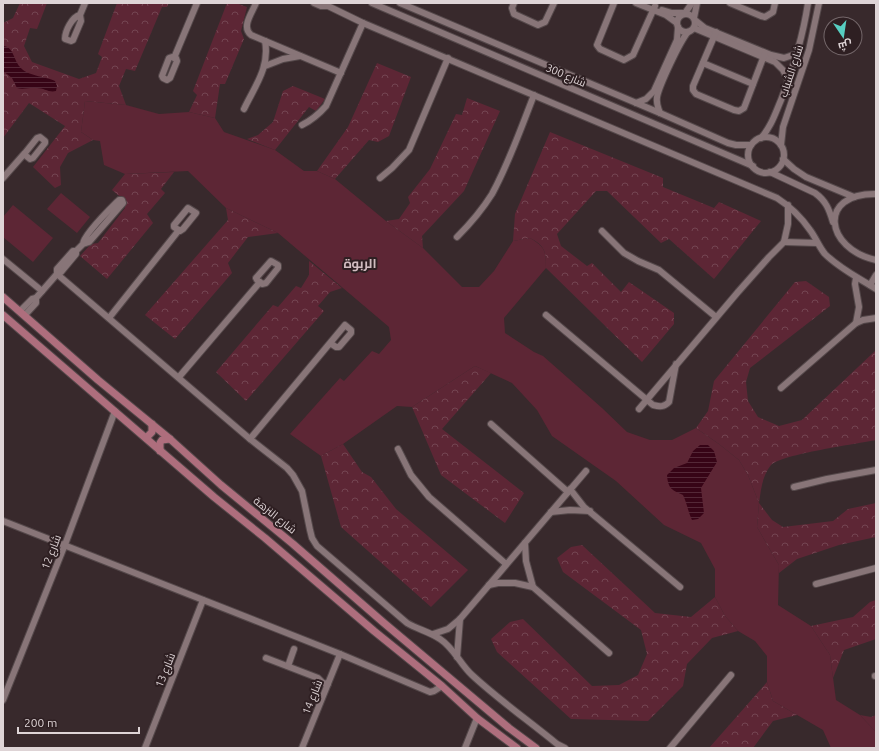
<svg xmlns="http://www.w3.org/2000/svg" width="879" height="751" font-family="Ubuntu,Cairo,sans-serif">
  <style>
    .grass { fill: #5d2635 }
    .forest { fill: url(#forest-crowns) }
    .water { fill: url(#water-rules) }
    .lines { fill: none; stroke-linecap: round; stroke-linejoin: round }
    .minor-casing { stroke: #54484a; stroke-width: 8 }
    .major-casing { stroke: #54484a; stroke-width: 9 }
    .minor { stroke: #887578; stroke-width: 6 }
    .major { stroke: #ae6e7d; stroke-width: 7 }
    .labels { text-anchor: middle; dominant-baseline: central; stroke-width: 4; stroke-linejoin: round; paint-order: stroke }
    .street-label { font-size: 11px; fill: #ded4d6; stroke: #2e1f22 }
    .quarter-label { font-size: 13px; font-weight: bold; fill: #d1bcc0; stroke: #2e1f22 }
  </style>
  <defs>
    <pattern id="forest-crowns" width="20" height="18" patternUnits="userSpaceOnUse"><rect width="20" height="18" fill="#5d2635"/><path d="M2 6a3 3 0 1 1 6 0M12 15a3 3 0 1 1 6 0" fill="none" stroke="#744552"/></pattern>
    <pattern id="water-rules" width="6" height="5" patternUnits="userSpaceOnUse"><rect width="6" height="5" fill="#370416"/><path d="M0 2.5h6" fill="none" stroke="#542837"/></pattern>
  </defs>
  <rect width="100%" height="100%" fill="#38292c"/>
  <g class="grass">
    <path d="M85,101L126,105L159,114L189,112L215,118L224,132L275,150L304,171H317L335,179L386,221L423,248L462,287H479L494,271L513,241L530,238C545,247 546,250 546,268L504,318L505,333L534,352L543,356L602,408L627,432L650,440H672L696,428L719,444L739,460L748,475L759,503L757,527L779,565L778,605L811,626L830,655L836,700L860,715L876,732V748H831L823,730L773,701L767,682V656L755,641L738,631L725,616L715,597V569L701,543L664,525L616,481L552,436L537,410L512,383L475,366L412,407L397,406L343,444L321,456L290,434L340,378L344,381L372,351L379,354L391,340L389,327L278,233L226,208L188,171L125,174L104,165L100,141L93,140L81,132Z"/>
    <path d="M61,193L90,217L77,233L47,209Z"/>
    <path d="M13,205L53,238L33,262L3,237V217Z"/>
  </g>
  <g class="forest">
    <path d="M20,3H47L37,29L30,28L24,46L32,62L79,79L96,73L102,57L98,54L117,3H169L167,7H162L135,71L126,69L119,86L126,105L85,101L81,132L93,140L68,153L60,167L61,185L55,188L33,167L65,126L29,103L3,138V23L13,18Z"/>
    <path d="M227,3H236L247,7L241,31L244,39L225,84H220L215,118L189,112L197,95L193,91Z"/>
    <path d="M377,63L411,77L389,136L378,142L369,140L335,179L317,171L348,127Z"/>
    <path d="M293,86L325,99L316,111L309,107L275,150L247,139L258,135L273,122L283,91Z"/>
    <path d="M467,98L500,111L464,191L422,236L423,248L386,221L399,219L410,203L408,197L430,169L456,114L462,115Z"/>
    <path d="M550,132L663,178V187L714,208L719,202L761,221L714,279L669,239L661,243L607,191H596L557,234L561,246L587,266L592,263L621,292L629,282L674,313V324L642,362L546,268C546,251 545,246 530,238L513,241L515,214Z"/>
    <path d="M174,172L161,189L165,193L147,214L153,223L107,279L80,256L91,244L98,243L125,208L124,200L112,190L125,174Z"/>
    <path d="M226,208L278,233L248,237L228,263L232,273L175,339L145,315L228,220Z"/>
    <path d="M309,261L342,288L330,292L318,306L324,311L246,401L216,372L273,305L278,307L296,286L301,288L309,275Z"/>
    <path d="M806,281L829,297L830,306L750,368L746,382L748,401L758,417L779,426L802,420L875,351H876V440C857,444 782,454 771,465C762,476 761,490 759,503L772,520L783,527L833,521L848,509L876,503V537L839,545L797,559L779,573V565L757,527L759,503L748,475L739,460L719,444L696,428L708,411L714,381L795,282Z"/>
    <path d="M475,366L491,373L442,429L524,493L505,523L441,475L412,407Z"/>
    <path d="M343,444L362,472L371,477L396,509L468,570L431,607L341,527L321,456Z"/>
    <path d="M582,545L655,613L691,617L715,597L725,616L738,631L712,638L687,664L683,686L648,721L571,719L497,652L491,639L510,622L523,619L592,686L619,685L638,675L647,654L641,630L563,572L557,558L571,547Z"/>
    <path d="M876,600V639L844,650L833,678L830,655L811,626L853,617L870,602Z"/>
    <path d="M767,682L773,701L797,715L773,721L753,748H709Z"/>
    <path d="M860,715L871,717L876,715V732Z"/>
  </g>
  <g class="water">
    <path d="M3,46C14,47 13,59 20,67C27,76 44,76 55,81L57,86L56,91C49,93 44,88 37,88C29,87 24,90 17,88L12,78L3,71Z"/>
    <path d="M700,445H708L714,451L717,462L701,488L704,513L698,519L692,520C688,512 687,503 683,495C672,490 668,489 667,475L674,468L687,463L693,451Z"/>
  </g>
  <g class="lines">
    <g class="minor-casing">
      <g id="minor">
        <path d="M256,3C252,13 241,27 251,35L341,73"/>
        <path d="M314,3L321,6H328"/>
        <path d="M324,3L328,6L363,23L777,198C791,207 801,217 810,230C816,238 819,247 825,254C840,269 859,278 876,289"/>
        <path d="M372,3L753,166"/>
        <path d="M400,3L660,113L728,143L736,145H751"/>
        <path d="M514,3L512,8L514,14L538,25L545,22L554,3"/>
        <path d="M614,3L597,45L600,49L624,60L633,55L655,6"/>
        <path d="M636,3L666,15L677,23"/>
        <path d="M730,3L761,16L765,17L773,12L775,3"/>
        <path d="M662,10L672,13H684"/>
        <path d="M685,13L692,3"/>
        <circle cx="686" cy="23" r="9"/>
        <path d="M80,15L81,21L73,40L71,41L65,39C65,31 72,17 80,15Z"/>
        <path d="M80,15L85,3"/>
        <path d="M694,18L697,3"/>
        <path d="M695,20L705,28L771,55L784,58L796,54"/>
        <path d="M694,28L775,62L783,70L788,80"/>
        <path d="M716,32L693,86V90L696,94L734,110L739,111L744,108L765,53"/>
        <path d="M172,57L176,58L177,61L170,78L167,80L163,78L162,76L169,58Z"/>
        <path d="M174,58L197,3"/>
        <path d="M703,63L753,84"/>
        <path d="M265,66L283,59L300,56"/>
        <path d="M636,103L646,99L654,91L677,40L678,27"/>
        <path d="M244,109C255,86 270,67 265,41"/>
        <path d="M660,113C658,108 656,103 657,97C659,86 680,41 688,32"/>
        <path d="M302,125C312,120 319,114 326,106L363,23"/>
        <path d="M40,137L45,141V143L33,158L30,159L25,155V153L37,138Z"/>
        <circle cx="766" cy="155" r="18"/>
        <path d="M761,138C771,127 775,114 781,100C793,69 803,36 808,3"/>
        <path d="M781,145L783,127L809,50L819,3"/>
        <path d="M783,159L794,169L806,177L854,197"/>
        <path d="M770,172L815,193C826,201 829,209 833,222"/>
        <path d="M3,178L24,154"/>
        <path d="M380,178L392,168L409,150L448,58"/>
        <path d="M876,194C817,193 825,249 876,260"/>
        <path d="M188,208L196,213L183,229L180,231L174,227V225Z"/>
        <path d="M602,231L624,253L638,261L659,270L716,317"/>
        <path d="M457,237C470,224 482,210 492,194C509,163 521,128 534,95"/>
        <path d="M784,242L817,243"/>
        <path d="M3,259L42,291"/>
        <path d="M271,261L278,265V268L266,283L262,284L257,280L256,278Z"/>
        <path d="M57,274L250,439L287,468L293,475L302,491L310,530L312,538L317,546L407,623C417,629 430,632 440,639C454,648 460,664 472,675C499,700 529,721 557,744L565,748"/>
        <path d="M57,274V269L73,251H76L83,244L89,242L123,203L122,200H119C112,207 83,235 83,244"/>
        <path d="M870,285L876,275"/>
        <path d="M20,311L32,299L36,298L57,274L61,272L76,254V251"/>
        <path d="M25,315L36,303V298"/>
        <path d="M546,315L653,405C660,407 664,407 669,402L676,364"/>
        <path d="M109,318L179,230"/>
        <path d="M856,323L859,307L855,284L856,278"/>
        <path d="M179,377L260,282"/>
        <path d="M781,388L856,323L863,320L876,318"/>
        <path d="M639,409L738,292L769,257L784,242L788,224V205"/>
        <path d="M491,424L568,492"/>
        <path d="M250,439L345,325L351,330V333L339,347H336L330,343"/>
        <path d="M398,449L411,475L429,497L506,564"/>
        <path d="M794,487L827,479L876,470"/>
        <path d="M570,489L584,507L680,587"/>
        <path d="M551,512L570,510L590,511"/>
        <path d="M3,521L340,654L430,692L434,691L442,686"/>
        <path d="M525,543L526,561L533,587"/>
        <path d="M816,584L876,568"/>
        <path d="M489,585L498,583H515L533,587L609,653"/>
        <path d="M433,634L448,629L460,619L586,471"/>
        <path d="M457,657L460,619"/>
        <path d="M266,658L318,678L323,683L328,684"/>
        <path d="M288,666L294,649"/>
        <path d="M875,676H876"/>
        <path d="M3,700L66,542L115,411"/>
        <path d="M145,748L203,600"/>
        <path d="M302,748L340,654"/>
        <path d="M465,748L477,718"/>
        <path d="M670,748L731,675"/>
      </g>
    </g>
    <g class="major-casing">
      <g id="major">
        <path d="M3,297L98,380L170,439L221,485L293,544L384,623L509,728L536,748"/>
        <path d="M3,315L214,497L265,538L374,631L442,686L477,718L517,748"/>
        <path d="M146,438L152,432V424"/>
        <path d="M160,451V443L162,440L170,439"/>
      </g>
    </g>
    <use href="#minor" class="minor"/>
    <use href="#major" class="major"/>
  </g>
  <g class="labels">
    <g class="street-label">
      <text transform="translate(791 71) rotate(-72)">شارع الشباب</text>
      <text transform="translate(566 75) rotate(23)">شارع 300</text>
      <text transform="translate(275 515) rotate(39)">شارع النزهة</text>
      <text transform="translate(51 552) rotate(-69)">شارع 12</text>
      <text transform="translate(165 670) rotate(-68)">شارع 13</text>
      <text transform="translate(312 697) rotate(-68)">شارع 14</text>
    </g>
    <g class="quarter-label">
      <text x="360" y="263">الربوة</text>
    </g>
  </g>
  <rect width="879" height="751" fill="none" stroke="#ded4d6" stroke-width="8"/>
  <g transform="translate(843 36) rotate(167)"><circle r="19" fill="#2e1f22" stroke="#74676a"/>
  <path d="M0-3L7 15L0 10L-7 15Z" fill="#57cec1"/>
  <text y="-6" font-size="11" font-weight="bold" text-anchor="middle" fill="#ded4d6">ش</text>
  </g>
  <path d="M18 727v6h121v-6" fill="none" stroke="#ded4d6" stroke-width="2"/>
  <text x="24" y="727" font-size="12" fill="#ded4d6" stroke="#2e1f22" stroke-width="3" paint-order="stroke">200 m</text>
</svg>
